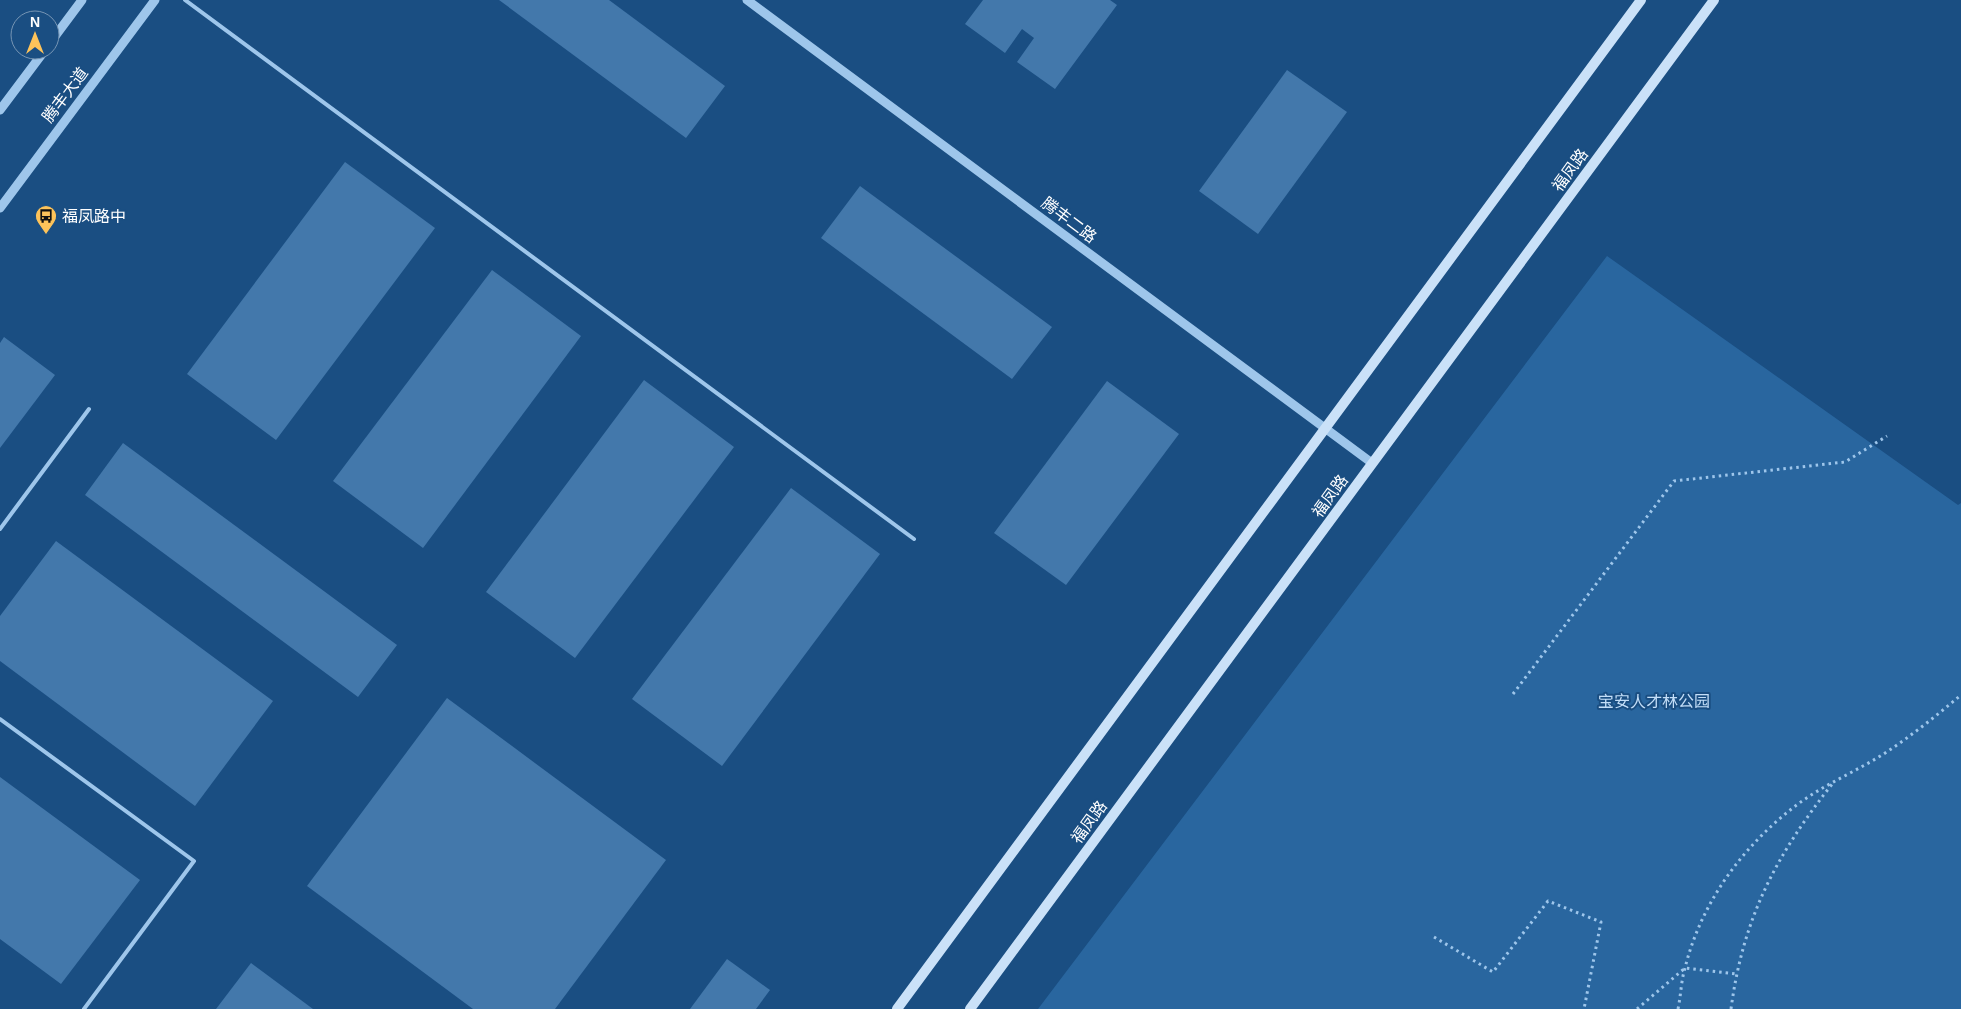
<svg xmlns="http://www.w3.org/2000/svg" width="1961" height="1009" font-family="Helvetica,'Noto Sans SC',sans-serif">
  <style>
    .green { fill: #29669f }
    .building { fill: #4378ab }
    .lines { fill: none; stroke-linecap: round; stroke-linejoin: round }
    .path { stroke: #9ec6eb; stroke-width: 3; stroke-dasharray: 2.5 4; stroke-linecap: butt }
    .service { stroke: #9ec6eb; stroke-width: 4 }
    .tertiary { stroke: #9ec6eb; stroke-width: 9 }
    .secondary { stroke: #cae1f8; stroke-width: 10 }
    .labels { text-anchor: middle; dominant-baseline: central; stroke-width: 4; stroke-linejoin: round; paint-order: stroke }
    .street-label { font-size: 16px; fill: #fff; stroke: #1a4e82 }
    .poi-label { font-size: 16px; fill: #fff; stroke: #1a4e82; text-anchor: start }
    .park-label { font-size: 16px; fill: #c3def8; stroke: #1a4e82 }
  </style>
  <rect width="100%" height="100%" fill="#1a4e82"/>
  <path class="green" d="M1607,256L1958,505L1961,503V1009H1038Z"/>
  <g class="building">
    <path d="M499,0H609L725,86L686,138Z"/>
    <path d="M983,0H1110L1117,5L1055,89L1017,62L1034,38L1022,29L1005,53L965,24Z"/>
    <path d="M1287,70L1347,112L1258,234L1199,191Z"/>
    <path d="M345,162L435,228L276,440L187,374Z"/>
    <path d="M860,186L1052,327L1012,379L821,238Z"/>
    <path d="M492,270L581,336L423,548L333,481Z"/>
    <path d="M4,337L55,375L0,448V343Z"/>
    <path d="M644,380L734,447L575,658L486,592Z"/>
    <path d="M1107,381L1179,434L1066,585L994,533Z"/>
    <path d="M123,443L397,645L358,697L85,495Z"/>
    <path d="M791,488L880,554L722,766L632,699Z"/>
    <path d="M56,541L273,701L195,806L0,661V616Z"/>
    <path d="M447,698L666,860L555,1009H473L307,886Z"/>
    <path d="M0,777L140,880L61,984L0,939Z"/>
    <path d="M727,959L770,990L756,1009H690Z"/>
    <path d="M251,963L313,1009H216Z"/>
  </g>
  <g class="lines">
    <g class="path">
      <path d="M1513,694L1674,481L1845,462L1887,436"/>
      <path d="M1434,937L1493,972L1548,901L1601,922L1584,1009"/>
      <path d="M1637,1009L1685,968L1736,974"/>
      <path d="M1678,1009C1681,995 1681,981 1685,968C1701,903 1742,847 1794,807C1821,786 1853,773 1882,755C1910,737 1936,716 1961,695"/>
      <path d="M1731,1009C1743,918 1776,855 1833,783"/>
    </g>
    <g class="service">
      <path d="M185,0L914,539"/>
      <path d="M0,529L89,409"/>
      <path d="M0,719L194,861L84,1009"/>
    </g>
    <g class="tertiary">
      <path d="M747,0L1372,463"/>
      <path d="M50,43L82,0"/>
      <path d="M0,110L45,50"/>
      <path d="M0,208L155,0"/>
    </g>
    <g class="secondary">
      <path d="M897,1009L1641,0"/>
      <path d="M970,1009L1714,0"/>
    </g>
  </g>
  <defs>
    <g id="bus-pin" transform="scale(1.125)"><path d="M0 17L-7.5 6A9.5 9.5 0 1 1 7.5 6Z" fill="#fdc35a" stroke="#1a4e82"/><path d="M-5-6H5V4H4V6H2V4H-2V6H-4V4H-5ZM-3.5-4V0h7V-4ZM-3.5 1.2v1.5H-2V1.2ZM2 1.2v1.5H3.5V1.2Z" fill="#111"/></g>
  </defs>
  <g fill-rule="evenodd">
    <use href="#bus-pin" x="46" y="216"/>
  </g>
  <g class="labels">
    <g class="street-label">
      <text transform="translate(65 95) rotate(-53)">腾丰大道</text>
      <text transform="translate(1570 170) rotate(-54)">福凤路</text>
      <text transform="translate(1069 220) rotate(37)">腾丰二路</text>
      <text transform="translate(1330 496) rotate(-54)">福凤路</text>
      <text transform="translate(1089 822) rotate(-54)">福凤路</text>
    </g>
    <g class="poi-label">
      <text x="62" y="216">福凤路中</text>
    </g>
    <g class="park-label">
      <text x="1654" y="701">宝安人才林公园</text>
    </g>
  </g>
  <g transform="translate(35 35)"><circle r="24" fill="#1a4e82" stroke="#7695b4"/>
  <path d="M0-4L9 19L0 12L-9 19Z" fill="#fdc35a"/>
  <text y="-8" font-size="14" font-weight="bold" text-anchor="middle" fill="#ffffff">N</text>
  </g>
</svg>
